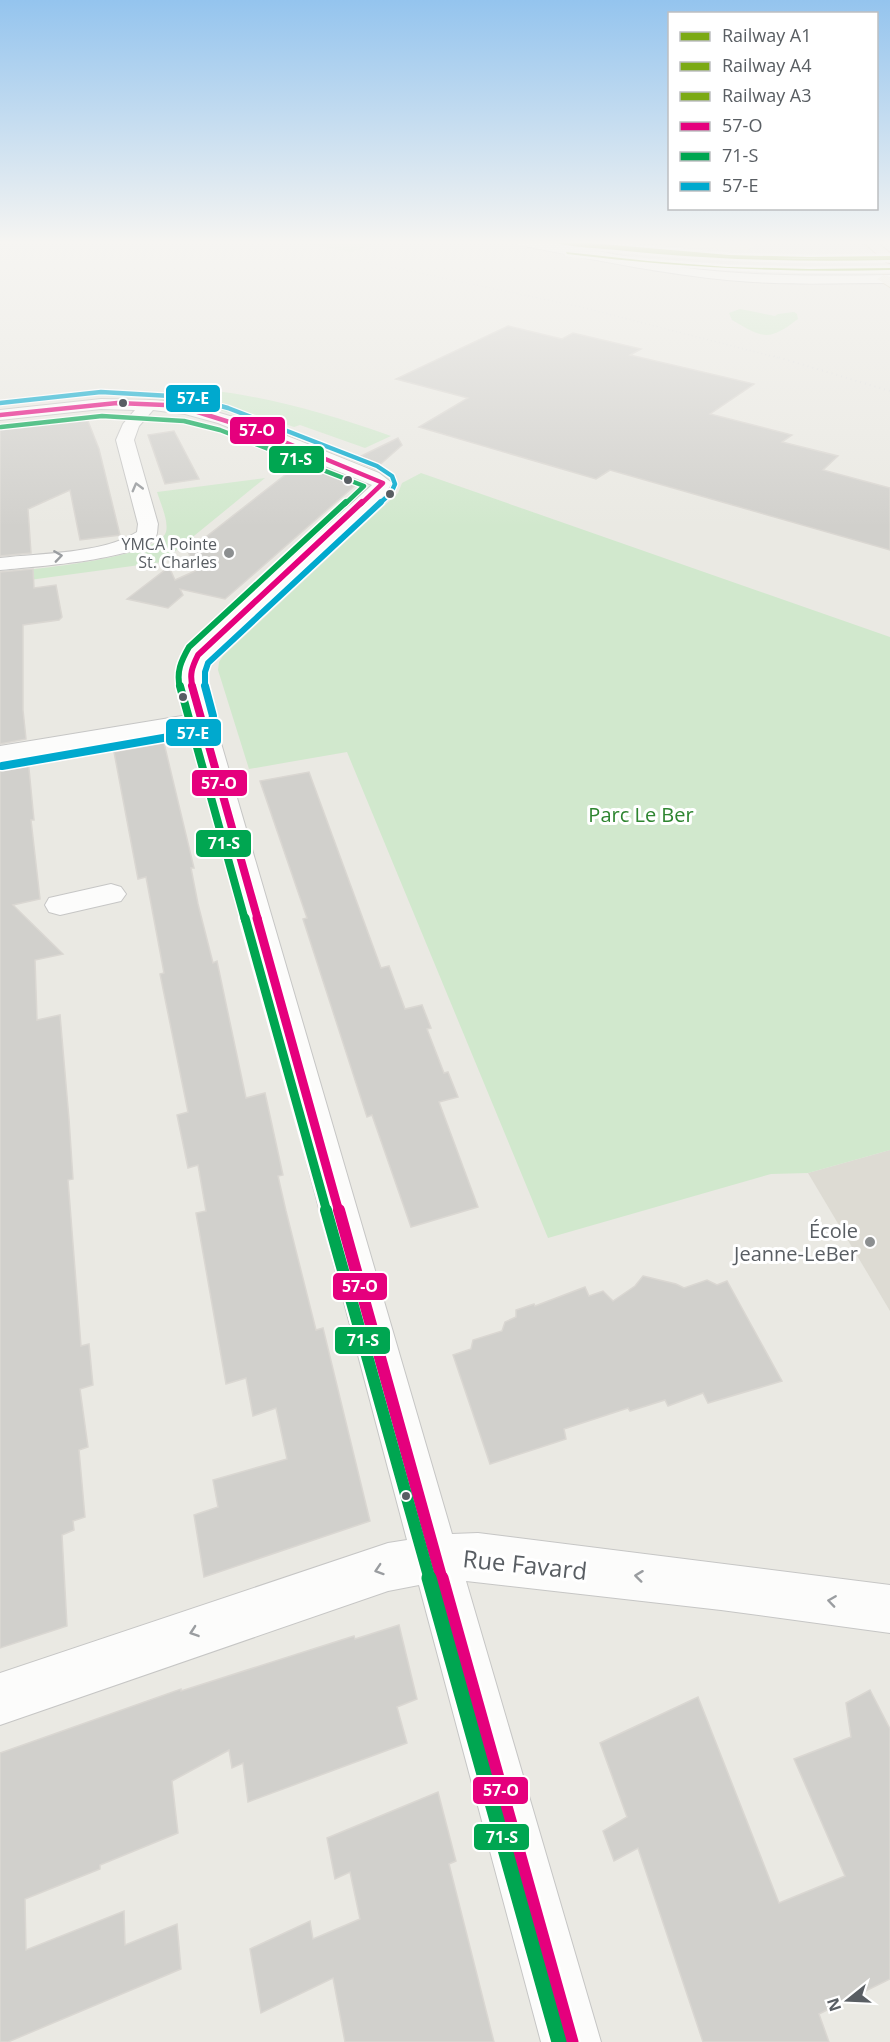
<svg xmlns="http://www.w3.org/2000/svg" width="890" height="2042" font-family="'Open Sans',sans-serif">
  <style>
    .commercial { fill: #f6efdb }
    .education { fill: #dddbd3 }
    .green { fill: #d1e8cd }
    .building { fill: #d1d0cc; stroke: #dad7d2; stroke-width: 1.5 }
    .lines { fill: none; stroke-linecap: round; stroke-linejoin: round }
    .street-casing { stroke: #c6c6c5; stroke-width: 2 }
    .primary-casing { stroke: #d3c9af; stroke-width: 2 }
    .highway-casing { stroke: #c2b190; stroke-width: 2 }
    .street { fill: #fcfcfb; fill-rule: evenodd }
    .primary { fill: #f2f0e6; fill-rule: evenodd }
    .highway { fill: #eeeae0; fill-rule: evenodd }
    .rail-far1 { stroke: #e2e2e1; stroke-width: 1.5; stroke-dasharray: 1 3; stroke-linecap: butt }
    .rail { stroke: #e2e2e1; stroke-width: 2; stroke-dasharray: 1 4; stroke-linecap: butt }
    .bus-1-far5-casing { stroke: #fff; stroke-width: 7 }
    .bus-1-far4-casing { stroke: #fff; stroke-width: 9 }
    .bus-1-far3-casing { stroke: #fff; stroke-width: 11 }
    .bus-1-far2-casing { stroke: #fff; stroke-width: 14 }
    .bus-1-far1-casing { stroke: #fff; stroke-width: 16 }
    .bus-1-casing { stroke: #fff; stroke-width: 20 }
    .bus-2-far5-casing { stroke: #fff; stroke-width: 7 }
    .bus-2-far4-casing { stroke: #fff; stroke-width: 9 }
    .bus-2-far3-casing { stroke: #fff; stroke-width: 11 }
    .bus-2-far2-casing { stroke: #fff; stroke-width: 14 }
    .bus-2-far1-casing { stroke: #fff; stroke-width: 16 }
    .bus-2-casing { stroke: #fff; stroke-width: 20 }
    .bus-3-far2-casing { stroke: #fff; stroke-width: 7 }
    .bus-3-far1-casing { stroke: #fff; stroke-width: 9 }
    .bus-3-casing { stroke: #fff; stroke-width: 11 }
    .bus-1-far5 { stroke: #e5007d; stroke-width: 4.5 }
    .bus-1-far4 { stroke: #e5007d; stroke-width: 6 }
    .bus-1-far3 { stroke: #e5007d; stroke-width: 8 }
    .bus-1-far2 { stroke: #e5007d; stroke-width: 9 }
    .bus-1-far1 { stroke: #e5007d; stroke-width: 12 }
    .bus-1 { stroke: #e5007d; stroke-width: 15 }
    .bus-2-far5 { stroke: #00a651; stroke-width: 4.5 }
    .bus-2-far4 { stroke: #00a651; stroke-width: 6 }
    .bus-2-far3 { stroke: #00a651; stroke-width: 8 }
    .bus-2-far2 { stroke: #00a651; stroke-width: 9 }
    .bus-2-far1 { stroke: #00a651; stroke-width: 12 }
    .bus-2 { stroke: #00a651; stroke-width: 15 }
    .bus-3-far2 { stroke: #00a9ce; stroke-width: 4.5 }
    .bus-3-far1 { stroke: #00a9ce; stroke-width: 6 }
    .bus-3 { stroke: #00a9ce; stroke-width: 8 }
    .rail-1-casing { stroke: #fff; stroke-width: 5 }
    .rail-2-casing { stroke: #fff; stroke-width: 5 }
    .rail-3-casing { stroke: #fff; stroke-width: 5 }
    .rail-1 { fill: #7baa14; fill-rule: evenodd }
    .rail-2 { fill: #7baa14; fill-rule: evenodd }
    .rail-3 { fill: #7baa14; fill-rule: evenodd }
    .oneway { stroke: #9a9da0 }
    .bus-dot { fill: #595e63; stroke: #fff; stroke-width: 2 }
    .poi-dot { fill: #8c8f90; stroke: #fff; stroke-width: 2 }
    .labels { text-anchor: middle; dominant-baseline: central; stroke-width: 6; stroke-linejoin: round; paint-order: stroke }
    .far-poi-label { font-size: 16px; fill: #595e63; stroke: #fff; text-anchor: end }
    .park-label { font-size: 20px; fill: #2e8530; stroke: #fff }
    .poi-label { font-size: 20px; fill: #595e63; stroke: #fff; text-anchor: end }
    .near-street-label { font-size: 24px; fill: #595e63; stroke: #fff }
    .line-badge { stroke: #fff; stroke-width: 2 }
    .badge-label { font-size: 16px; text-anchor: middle; font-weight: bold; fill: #fff }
  </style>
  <rect width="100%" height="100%" fill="#eae9e3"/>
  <path class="commercial" d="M614,241H759L747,251Z"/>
  <path class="education" d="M890,1150V1311L808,1173Z"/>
  <g class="green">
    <path d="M291,241H382L352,252Z"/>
    <path d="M740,309L775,316L778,314L794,312L797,314L798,319C768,342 763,338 732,320L729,313Z"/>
    <path d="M166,386C248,391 314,409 391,436L365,448L300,425L294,427L265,417L240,416L212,408L160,400Z"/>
    <path d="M421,473L890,637V1150L808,1173L771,1174L548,1238L347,752L249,769L218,670L219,662L223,656L398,493L402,483Z"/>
    <path d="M265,478L162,562L0,584V573C29,569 157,559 166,532C169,521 160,502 157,492Z"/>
  </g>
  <g class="building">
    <path d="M508,326L562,339L573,333L641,349L630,355L754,384L710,414L792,435L782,442L838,456L823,470L890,488V550L610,470L596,479L419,427L468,398L396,379Z"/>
    <path d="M86,416L99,449L120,535L80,540L70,490L28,509L31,553L0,556V425Z"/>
    <path d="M174,431L199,479L165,484L148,435Z"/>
    <path d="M398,438L402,445L375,469L353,460Z"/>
    <path d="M299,464L326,474L331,471L359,482L225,599L180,589L183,595L168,608L127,599L169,567L175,580L195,571L188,551Z"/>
    <path d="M33,569L34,588L56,585L62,617L59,620L23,625V710L26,739L0,744V572Z"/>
    <path d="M164,743L194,868H191L198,904L213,963L217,961L246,1098L265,1093L283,1175L278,1176L286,1211L316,1330L323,1328L370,1521L204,1577L194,1515L218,1507L213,1480L287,1459L276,1408L253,1416L246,1378L226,1384L196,1213L206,1211L198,1165L188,1168L177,1115L188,1112L160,974L164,973L146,877L138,879L114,752Z"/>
    <path d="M28,759L34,820H31L40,899L13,905L63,954L35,960L37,1020L60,1015L69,1119L73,1179L68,1180L81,1346L89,1344L93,1385L80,1389L88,1447L79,1450L85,1517L73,1521L74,1530L62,1535L67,1626L0,1648V764Z"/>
    <path d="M309,772L381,968L389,966L405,1009L422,1005L431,1028L427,1029L444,1073L448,1072L458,1097L439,1102L478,1207L411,1227L372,1115L367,1117L303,919L307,918L260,781Z"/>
    <path d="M643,1276L676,1284L684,1288L707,1280L717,1285L727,1281L782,1381L708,1403L703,1393L668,1406L665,1400L630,1411L628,1408L564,1429L566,1439L490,1464L453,1355L471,1349L473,1340L502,1331L505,1322L516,1317V1310L534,1304L535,1306L585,1287L589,1296L603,1291L613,1301L635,1286Z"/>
    <path d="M399,1625L417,1699L397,1707L407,1743L248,1802L243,1763L232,1768L229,1750L172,1781L178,1833L100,1865V1869L25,1899L26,1950L124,1911L125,1945L177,1924L181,1969L8,2042H0V1753L181,1689V1691L354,1636L355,1639Z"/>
    <path d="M870,1690L890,1729V1979L819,2014L829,2042H703L638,1848L614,1861L603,1831L627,1817L600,1743L698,1697L779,1903L845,1876L794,1759L851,1737L846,1703Z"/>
    <path d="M438,1792L456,1861L449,1864L494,2042H345L333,1978L261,2013L250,1949L310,1921L313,1939L360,1919L350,1872L335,1879L327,1838Z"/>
  </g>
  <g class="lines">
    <g class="street-casing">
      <g id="street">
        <path d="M513,241C567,240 626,259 680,267C750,277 819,276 890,275V283C844,283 799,285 753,282C674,277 597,260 519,245Z"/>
        <path d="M101,399C130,400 160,398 188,405C254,419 317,449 379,473L392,483L385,494L208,658L202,678L452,1534L478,1533L890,1585V1633L721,1610L466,1581L601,2042H541L419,1585L388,1591L0,1725V1673L388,1543L407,1540L192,729L0,762V746L188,715C181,688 173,675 190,650L372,485L218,423L185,414L153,410L139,426L134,440L158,524C157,529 158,534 155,538C139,560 29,567 0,570V558C41,553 102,554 137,532L138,524L116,440L123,424L135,410L101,409L0,420V410Z"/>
        <path d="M111,884L121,887L126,894L121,901L60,915L49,912L45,905L49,898Z"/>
      </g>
    </g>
    <g class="primary-casing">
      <path id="primary" d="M884,275L890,277V287L877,279Z"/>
    </g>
    <g class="highway-casing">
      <path id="highway" d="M862,241H875L890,253V263L886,262Z"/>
    </g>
    <use href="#street" class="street"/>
    <use href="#primary" class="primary"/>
    <use href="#highway" class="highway"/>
    <path class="rail-far1" d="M266,241L581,307L779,358"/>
    <path class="rail" d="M774,356L890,391"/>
    <g class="bus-1-far5-casing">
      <path id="bus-1-far5" d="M0,415L117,403L165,405L188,409L258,431L383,483L361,504"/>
    </g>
    <g class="bus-1-far4-casing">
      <path id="bus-1-far4" d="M193,688C189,675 192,667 198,655L362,502"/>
    </g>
    <g class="bus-1-far3-casing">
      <path id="bus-1-far3" d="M192,686L258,920"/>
    </g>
    <g class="bus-1-far2-casing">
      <path id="bus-1-far2" d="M257,918L339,1212"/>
    </g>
    <g class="bus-1-far1-casing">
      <path id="bus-1-far1" d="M339,1210L442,1580"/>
    </g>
    <g class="bus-1-casing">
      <path id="bus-1" d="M441,1578L571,2042"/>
    </g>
    <g class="bus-2-far5-casing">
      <path id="bus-2-far5" d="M1,427L102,416L184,421L220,430L364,486L345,504"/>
    </g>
    <g class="bus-2-far4-casing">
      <path id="bus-2-far4" d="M180,688C176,672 181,661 189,647L346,502"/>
    </g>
    <g class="bus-2-far3-casing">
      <path id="bus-2-far3" d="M180,686L245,920"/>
    </g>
    <g class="bus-2-far2-casing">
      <path id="bus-2-far2" d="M245,918L327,1212"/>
    </g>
    <g class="bus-2-far1-casing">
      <path id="bus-2-far1" d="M326,1210L430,1580"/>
    </g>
    <g class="bus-2-casing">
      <path id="bus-2" d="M429,1578L559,2042"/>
    </g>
    <g class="bus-3-far2-casing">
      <path id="bus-3-far2" d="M0,403L101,392L188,397L228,408L377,466L392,476L395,484L391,493L379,504"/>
    </g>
    <g class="bus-3-far1-casing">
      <path id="bus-3-far1" d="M205,688V672L208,663L381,502"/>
    </g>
    <g class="bus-3-casing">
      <path id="bus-3" d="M2,766L209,730L213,716L205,686"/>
    </g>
    <use href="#bus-1-far5" class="bus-1-far5"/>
    <use href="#bus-1-far4" class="bus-1-far4"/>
    <use href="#bus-1-far3" class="bus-1-far3"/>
    <use href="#bus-1-far2" class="bus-1-far2"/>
    <use href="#bus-1-far1" class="bus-1-far1"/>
    <use href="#bus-1" class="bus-1"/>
    <use href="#bus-2-far5" class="bus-2-far5"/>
    <use href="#bus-2-far4" class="bus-2-far4"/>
    <use href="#bus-2-far3" class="bus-2-far3"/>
    <use href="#bus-2-far2" class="bus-2-far2"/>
    <use href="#bus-2-far1" class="bus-2-far1"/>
    <use href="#bus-2" class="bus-2"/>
    <use href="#bus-3-far2" class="bus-3-far2"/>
    <use href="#bus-3-far1" class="bus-3-far1"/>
    <use href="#bus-3" class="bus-3"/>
    <g class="rail-1-casing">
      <path id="rail-1" d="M549,241L720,256L805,259L890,258V260C802,262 714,260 626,251C603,248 569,248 549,241Z"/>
    </g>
    <g class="rail-2-casing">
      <path id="rail-2" d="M567,241L729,255L809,257L890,256V258C806,260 723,259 639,250C617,248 587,248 567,241Z"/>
    </g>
    <g class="rail-3-casing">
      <path id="rail-3" d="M566,252L648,261L728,267L809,269L890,268V270C782,273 675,267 567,254Z"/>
    </g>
    <use href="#rail-1" class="rail-1"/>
    <use href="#rail-2" class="rail-2"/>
    <use href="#rail-3" class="rail-3"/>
  </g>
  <defs><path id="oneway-chevron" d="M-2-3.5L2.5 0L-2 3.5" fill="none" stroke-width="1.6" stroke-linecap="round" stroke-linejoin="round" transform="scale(1.5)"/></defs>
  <g class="oneway">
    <use href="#oneway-chevron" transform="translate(137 487) rotate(-105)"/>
    <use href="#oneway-chevron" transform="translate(58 556) rotate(-8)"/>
    <use href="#oneway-chevron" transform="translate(379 1570) rotate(162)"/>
    <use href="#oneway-chevron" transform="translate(639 1576) rotate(-173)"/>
    <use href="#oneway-chevron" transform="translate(832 1601) rotate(-172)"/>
    <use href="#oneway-chevron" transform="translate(194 1632) rotate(161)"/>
  </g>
  <linearGradient id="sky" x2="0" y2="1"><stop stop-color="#94c4ee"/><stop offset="0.46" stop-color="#f6f5f2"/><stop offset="1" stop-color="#f6f5f2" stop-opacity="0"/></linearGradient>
  <rect width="890" height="527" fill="url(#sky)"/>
  <g class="bus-dot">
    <circle cx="123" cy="403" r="5"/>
    <circle cx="348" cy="480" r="5"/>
    <circle cx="390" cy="494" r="5"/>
    <circle cx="183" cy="697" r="5"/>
    <circle cx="406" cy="1496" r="5"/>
  </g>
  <g class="poi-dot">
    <circle cx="229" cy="553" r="6"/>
    <circle cx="870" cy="1242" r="6"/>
  </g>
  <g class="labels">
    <g class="far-poi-label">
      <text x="217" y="544">YMCA Pointe<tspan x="217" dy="18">St. Charles</tspan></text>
    </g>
    <g class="park-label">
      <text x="641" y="814">Parc Le Ber</text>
    </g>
    <g class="poi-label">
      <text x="858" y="1230">École<tspan x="858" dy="23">Jeanne-LeBer</tspan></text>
    </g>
    <g class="near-street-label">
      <text transform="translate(525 1564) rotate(6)">Rue Favard</text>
    </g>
  </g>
  <g class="line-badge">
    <rect x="165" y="384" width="56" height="29" rx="6" fill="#00a9ce"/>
    <rect x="229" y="416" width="57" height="29" rx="6" fill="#e5007d"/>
    <rect x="268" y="445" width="57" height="29" rx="6" fill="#00a651"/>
    <rect x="165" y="718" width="57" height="29" rx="6" fill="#00a9ce"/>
    <rect x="191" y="769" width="57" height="28" rx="6" fill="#e5007d"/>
    <rect x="195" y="829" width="57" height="29" rx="6" fill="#00a651"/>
    <rect x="332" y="1272" width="56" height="29" rx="6" fill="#e5007d"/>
    <rect x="334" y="1326" width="57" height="29" rx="6" fill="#00a651"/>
    <rect x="472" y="1776" width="57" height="29" rx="6" fill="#e5007d"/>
    <rect x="473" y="1823" width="57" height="28" rx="6" fill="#00a651"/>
  </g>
  <g class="badge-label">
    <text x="193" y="404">57-E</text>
    <text x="257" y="436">57-O</text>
    <text x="296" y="465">71-S</text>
    <text x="193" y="739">57-E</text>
    <text x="219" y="789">57-O</text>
    <text x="224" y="849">71-S</text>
    <text x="360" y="1292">57-O</text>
    <text x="363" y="1346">71-S</text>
    <text x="501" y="1796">57-O</text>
    <text x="502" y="1843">71-S</text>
  </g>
  <rect x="668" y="12" width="210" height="198" fill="#ffffff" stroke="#bdbfc1" stroke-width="1.5"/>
  <rect x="680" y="32" width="30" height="9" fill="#7baa14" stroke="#bdbfc1" stroke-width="1.5"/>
  <text x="722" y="42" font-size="18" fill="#595e63">Railway A1</text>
  <rect x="680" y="62" width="30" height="9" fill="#7baa14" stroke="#bdbfc1" stroke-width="1.5"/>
  <text x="722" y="72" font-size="18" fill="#595e63">Railway A4</text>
  <rect x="680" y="92" width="30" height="9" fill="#7baa14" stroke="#bdbfc1" stroke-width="1.5"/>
  <text x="722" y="102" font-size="18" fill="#595e63">Railway A3</text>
  <rect x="680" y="122" width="30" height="9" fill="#e5007d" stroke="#bdbfc1" stroke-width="1.5"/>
  <text x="722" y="132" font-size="18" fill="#595e63">57-O</text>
  <rect x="680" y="152" width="30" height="9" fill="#00a651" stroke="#bdbfc1" stroke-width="1.5"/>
  <text x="722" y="162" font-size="18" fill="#595e63">71-S</text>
  <rect x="680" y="182" width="30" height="9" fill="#00a9ce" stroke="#bdbfc1" stroke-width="1.5"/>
  <text x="722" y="192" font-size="18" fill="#595e63">57-E</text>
  <g transform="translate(848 2000) rotate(252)" stroke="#ffffff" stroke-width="4.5" paint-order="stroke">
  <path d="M0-4.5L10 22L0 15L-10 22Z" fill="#595e63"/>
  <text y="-9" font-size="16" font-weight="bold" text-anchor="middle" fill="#595e63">N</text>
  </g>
</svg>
